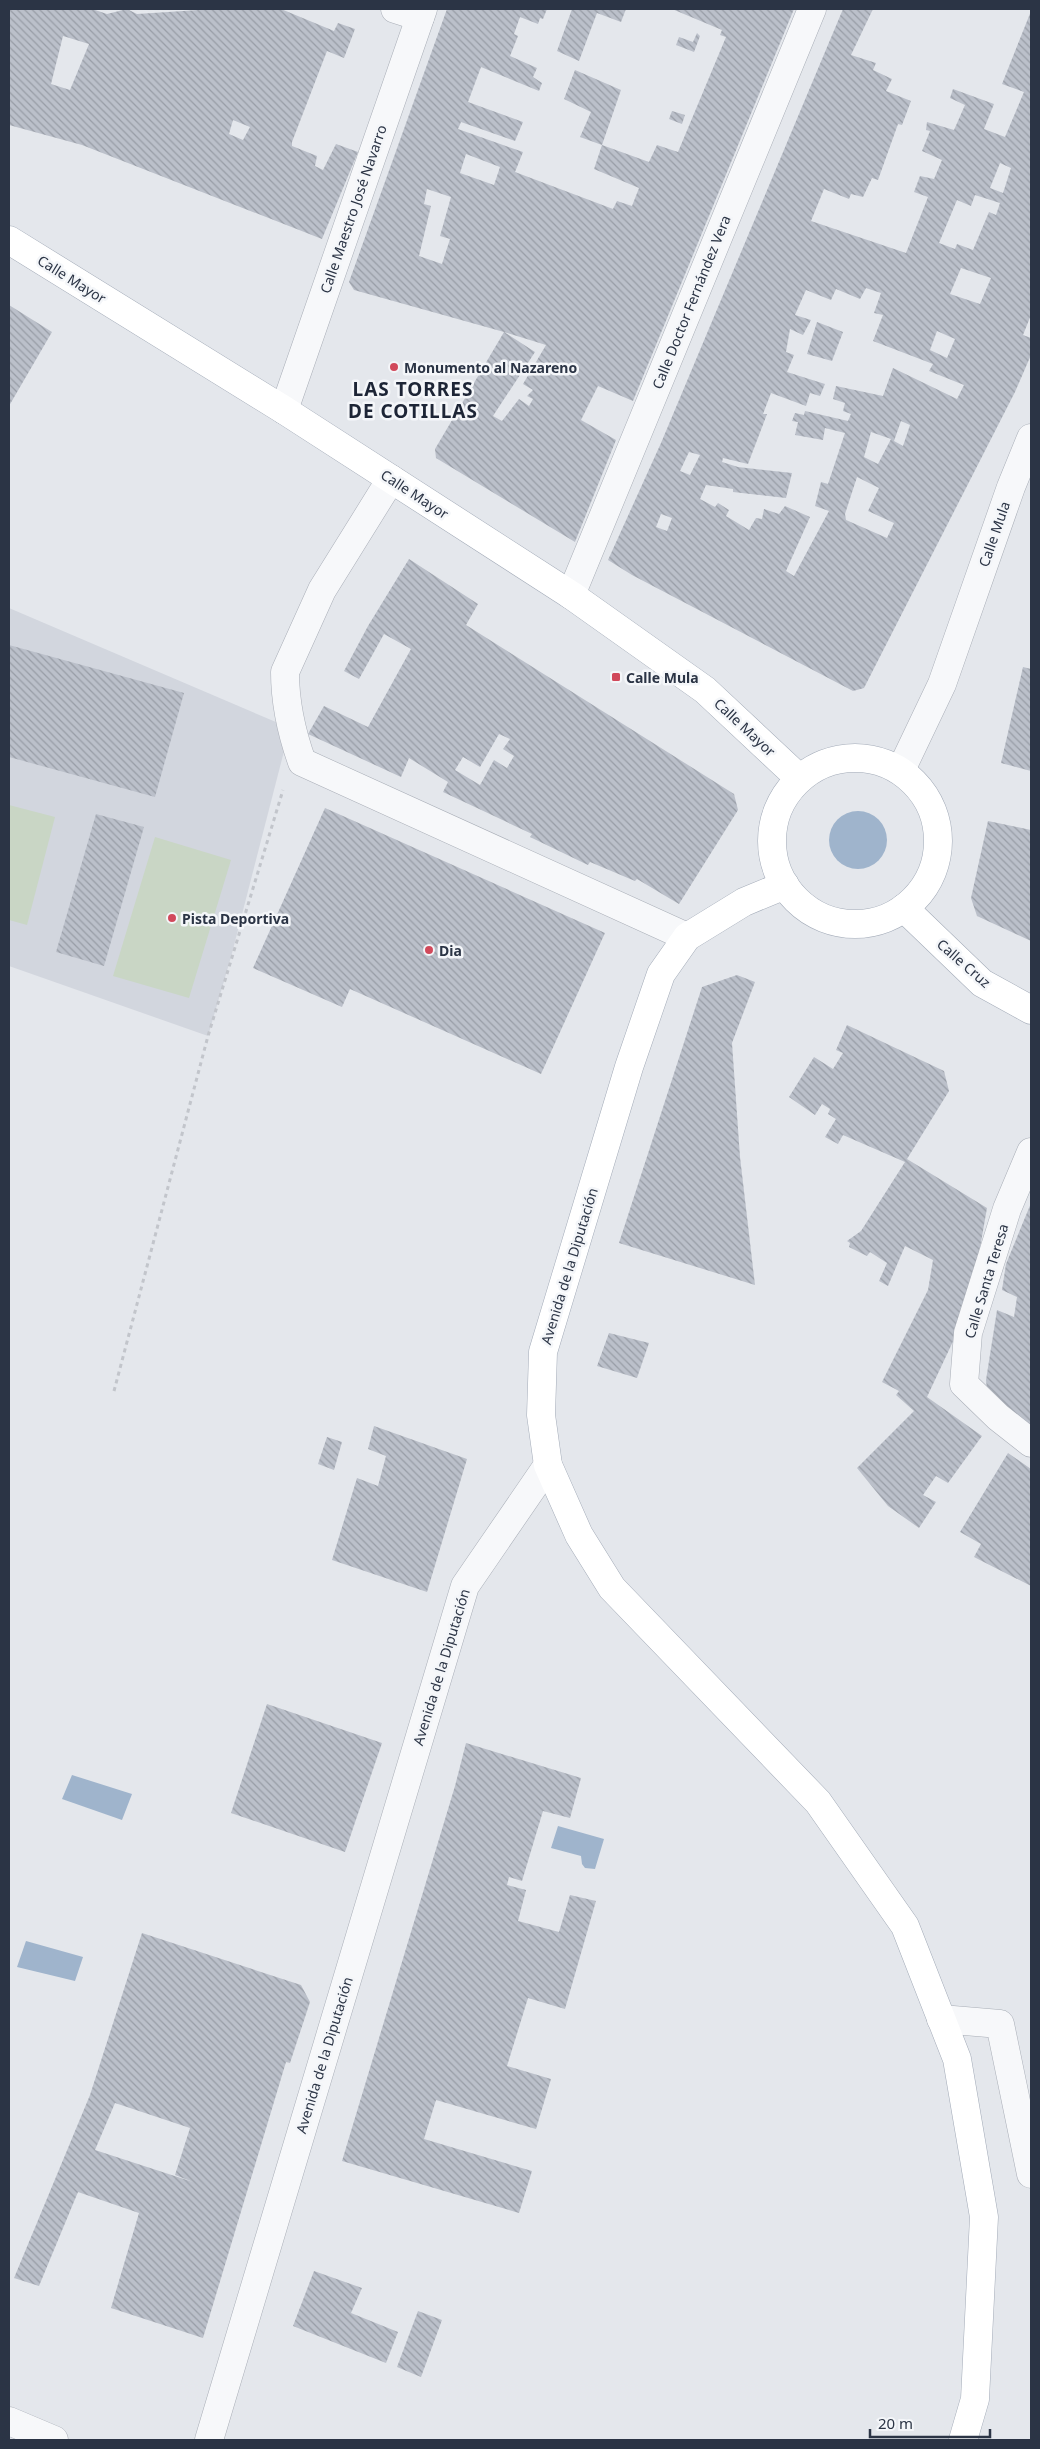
<svg xmlns="http://www.w3.org/2000/svg" width="1040" height="2449" font-family="'Noto Sans',sans-serif">
  <style>
    .built { fill: #d2d6de }
    .pitch { fill: #c9d6c5 }
    .water { fill: #9fb4cc }
    .building { fill: url(#building-back-hatch); fill-rule: evenodd }
    .lines { fill: none; stroke-linecap: round; stroke-linejoin: round }
    .minor-casing { stroke: #a9aeb7; stroke-width: 29 }
    .major-casing { stroke: #a3abb8; stroke-width: 29 }
    .path { stroke: #c2c5cb; stroke-width: 3; stroke-dasharray: 4 4; stroke-linecap: butt }
    .minor { stroke: #f7f8fa; stroke-width: 28 }
    .major { stroke: #fff; stroke-width: 28 }
    .poi-dot { fill: #d1495b; stroke: #f4f6f9; stroke-width: 2 }
    .labels { text-anchor: middle; dominant-baseline: central; stroke-width: 5; stroke-linejoin: round; paint-order: stroke }
    .street-label { font-size: 14px; fill: #2b3445; stroke: #f4f6f9 }
    .poi-label { font-size: 14px; font-weight: bold; fill: #2b3445; stroke: #f4f6f9; text-anchor: start }
    .district-label { font-size: 19px; font-weight: bold; letter-spacing: 1px; fill: #1d2536; stroke: #f4f6f9 }
  </style>
  <defs>
    <pattern id="building-back-hatch" width="6" height="6" patternUnits="userSpaceOnUse" patternTransform="scale(1.25)"><rect width="6" height="6" fill="#bbc0ca"/><path d="M-1 5l2 2M0 0l6 6M5-1l2 2" fill="none" stroke="#989da6"/></pattern>
  </defs>
  <rect width="100%" height="100%" fill="#e4e7ec"/>
  <path class="built" d="M9,608L290,728L231,957L208,1036L9,966Z"/>
  <g class="pitch">
    <path d="M9,805L55,817L27,925L9,920Z"/>
    <path d="M155,837L231,860L189,998L113,976Z"/>
  </g>
  <g class="water">
    <circle cx="858" cy="840" r="29"/>
    <path d="M72,1775L132,1794L122,1820L62,1799Z"/>
    <path d="M558,1826L604,1839L595,1869L585,1868L582,1864L581,1856L551,1848Z"/>
    <path d="M26,1941L83,1957L75,1981L17,1967Z"/>
  </g>
  <g class="building">
    <path d="M9,9H92L107,14L127,9L137,14L214,9H281L334,31L338,23L355,29L344,58L327,51L292,142V146L317,156L315,166L323,170L336,144L358,152L322,239L82,145L9,125ZM63,36L89,44L70,90L51,84ZM233,120L250,127L243,140L229,134Z"/>
    <path d="M447,9H547L543,19L540,18L538,24L520,17L514,34L518,36L510,56L537,68L533,77L542,83L539,91L481,67L468,102L523,122L515,141L461,122L458,129L523,152L515,172L613,209L617,201L632,206L639,188L594,169L602,145L649,162L657,145L678,152L726,37L720,35L722,30L672,9H794L633,401L598,386L581,420L616,440L575,542L436,458L435,449L504,332L354,290L349,282ZM466,154L500,167L494,185L460,173ZM427,189L451,197L440,236L450,239L442,264L419,256L431,206L424,204ZM504,332L546,345L523,384L533,390L527,396L533,399L529,406L519,399L502,421L493,416L535,352Z"/>
    <path d="M572,9H626L621,22L597,13L579,61L557,51Z"/>
    <path d="M843,9H873L851,55L876,63L873,70L892,79L886,91L911,101L902,125L898,124L878,180L872,178L863,197L851,194L849,199L824,189L811,221L906,253L928,197L914,192L920,176L934,179L942,160L922,151L930,131L926,130L927,122L954,130L965,105L950,98L953,89L994,104L984,129L1005,137L1024,92L1002,84L1031,11V315L1023,335L1031,338V355L1015,392L864,688L853,691L632,575L608,560L661,443ZM1000,163L1011,168L1003,193L990,188ZM975,195L1000,203L996,215L989,212L973,250L957,244L955,249L939,243L957,200L971,206ZM961,268L991,278L980,304L950,294ZM866,288L881,293L874,313L883,315L873,341L933,364L929,371L964,385L957,399L893,368L883,396L836,386L833,399L845,403L843,411L851,414L848,421L805,411L804,415L795,413L792,421L798,422L795,435L823,440L825,428L845,433L828,484L821,482L815,506L829,511L794,576L786,571L810,517L785,506L779,514L764,509L762,519L756,518L749,530L726,516L729,510L718,503L715,507L700,499L706,485L733,489V492L786,498L792,473L738,467L722,462L723,458L748,464L767,414H763L771,393L806,406L810,393L820,396L825,384L787,372L794,355L786,352L790,329L803,335L811,320L795,315L806,290L831,300L836,289L860,299ZM937,331L955,339L947,358L930,350ZM901,421L910,425L903,446L894,441ZM871,432L891,439L878,464L864,457ZM689,452L700,455L690,475L680,471ZM857,477L879,488L868,511L894,523L887,538L846,520L845,514ZM661,514L672,518L667,531L656,527Z"/>
    <path d="M697,33L700,36L694,52L676,45L679,37L693,42Z"/>
    <path d="M575,70L621,90L602,145L580,137L591,112L564,99Z"/>
    <path d="M672,111L685,115L682,124L669,119Z"/>
    <path d="M9,305L52,332L9,406Z"/>
    <path d="M817,322L843,332L832,361L807,354Z"/>
    <path d="M409,559L478,604L466,625L734,794L738,810L679,904L637,879L635,881L590,862L588,865L530,837L532,834L443,792L448,782L409,758L401,777L308,734L324,706L368,727L411,649L384,634L359,679L344,671L368,626ZM499,734L510,739L503,749L514,756L507,768L494,760L480,785L455,770L463,757L480,767Z"/>
    <path d="M9,645L184,693L155,797L9,757Z"/>
    <path d="M1023,667L1031,669V771L1001,763Z"/>
    <path d="M325,808L605,933L541,1074L350,989L342,1007L253,968Z"/>
    <path d="M96,814L144,827L104,966L56,952Z"/>
    <path d="M988,821L1031,830V941L977,916L971,898Z"/>
    <path d="M737,975L755,982L732,1043L740,1157L755,1285L619,1243L702,987Z"/>
    <path d="M847,1025L944,1071L949,1091L907,1159L987,1208L970,1305L927,1397L982,1436L948,1483L936,1476L923,1495L936,1502L919,1528L888,1506L857,1468L914,1411L896,1395L899,1391L882,1382L928,1290L933,1260L905,1246L888,1286L879,1281L887,1263L870,1252L867,1256L849,1247L850,1243L847,1241L861,1231L905,1162L843,1135L838,1144L825,1137L836,1119L828,1114L830,1109L822,1104L815,1115L789,1097L814,1057L833,1069L843,1053L836,1050Z"/>
    <path d="M1031,1203V1438L988,1400L986,1380L997,1310L1014,1317L1017,1297L1002,1290L1006,1264Z"/>
    <path d="M609,1333L649,1343L637,1378L597,1366Z"/>
    <path d="M374,1426L467,1459L427,1592L332,1560L357,1478L378,1486L386,1456L368,1449Z"/>
    <path d="M327,1437L342,1442L334,1470L318,1464Z"/>
    <path d="M1008,1453L1031,1469V1586L974,1557L981,1544L960,1532Z"/>
    <path d="M267,1704L382,1743L345,1852L231,1813Z"/>
    <path d="M466,1743L581,1778L570,1818L543,1811L522,1881L509,1877L507,1885L526,1890L518,1921L559,1932L570,1895L596,1901L565,2009L528,1998L507,2066L551,2079L536,2129L436,2100L424,2139L532,2171L519,2213L342,2161L455,1786Z"/>
    <path d="M142,1933L301,1985L310,2002L290,2063L286,2062L203,2338L111,2308L139,2213L78,2192L39,2286L14,2278L90,2095ZM115,2103L190,2128L175,2175L193,2182L95,2150Z"/>
    <path d="M314,2271L362,2288L351,2313L398,2332L386,2363L293,2326Z"/>
    <path d="M418,2311L442,2320L421,2377L397,2367Z"/>
  </g>
  <g class="lines">
    <g class="minor-casing">
      <g id="minor">
        <path d="M395,9L420,17"/>
        <path d="M284,410L423,9"/>
        <path d="M391,479L322,590L285,672C285,701 292,734 302,762L687,937"/>
        <path d="M571,595L812,9"/>
        <path d="M901,770L942,684L1011,487L1031,438"/>
        <path d="M1031,1152L1007,1209L968,1333L964,1384L998,1417L1031,1443"/>
        <path d="M941,2019L1000,2024L1031,2174"/>
        <path d="M9,2421L54,2440"/>
        <path d="M209,2440L465,1586L548,1465"/>
      </g>
    </g>
    <g class="major-casing">
      <g id="major">
        <path d="M9,240L284,410L571,595L705,690L799,778"/>
        <circle cx="855" cy="841" r="83"/>
        <path d="M785,885L744,902L687,937L661,974L629,1067L543,1352L541,1415L548,1465L579,1535L612,1588L818,1802L905,1926L957,2059L984,2217L975,2399L963,2440"/>
        <path d="M904,908L982,983L1031,1010"/>
      </g>
    </g>
    <path class="path" d="M114,1391L208,1036L283,790"/>
    <use href="#minor" class="minor"/>
    <use href="#major" class="major"/>
  </g>
  <g class="poi-dot">
    <circle cx="394" cy="367" r="5"/>
    <rect x="611" y="672" width="10" height="10" rx="2.5"/>
    <circle cx="172" cy="918" r="5"/>
    <circle cx="429" cy="950" r="5"/>
  </g>
  <g class="labels">
    <g class="street-label">
      <text transform="translate(353 209) rotate(-71)">Calle Maestro José Navarro</text>
      <text transform="translate(72 279) rotate(32)">Calle Mayor</text>
      <text transform="translate(691 302) rotate(-68)">Calle Doctor Fernández Vera</text>
      <text transform="translate(415 494) rotate(33)">Calle Mayor</text>
      <text transform="translate(994 534) rotate(-71)">Calle Mula</text>
      <text transform="translate(745 727) rotate(43)">Calle Mayor</text>
      <text transform="translate(964 963) rotate(41)">Calle Cruz</text>
      <text transform="translate(569 1266) rotate(-73)">Avenida de la Diputación</text>
      <text transform="translate(986 1281) rotate(-73)">Calle Santa Teresa</text>
      <text transform="translate(441 1667) rotate(-73)">Avenida de la Diputación</text>
      <text transform="translate(324 2055) rotate(-73)">Avenida de la Diputación</text>
    </g>
    <g class="poi-label">
      <text x="404" y="367">Monumento al Nazareno</text>
      <text x="626" y="677">Calle Mula</text>
      <text x="182" y="918">Pista Deportiva</text>
      <text x="439" y="950">Dia</text>
    </g>
    <g class="district-label">
      <text x="413" y="389">LAS TORRES<tspan x="413" dy="22">DE COTILLAS</tspan></text>
    </g>
  </g>
  <rect width="1040" height="2449" fill="none" stroke="#2b3445" stroke-width="20"/>
  <path d="M870 2429v8h120v-8" fill="none" stroke="#2b3445" stroke-width="2.5"/>
  <text x="878" y="2429" font-size="15" fill="#2b3445" stroke="#f4f6f9" stroke-width="4" paint-order="stroke">20 m</text>
</svg>
